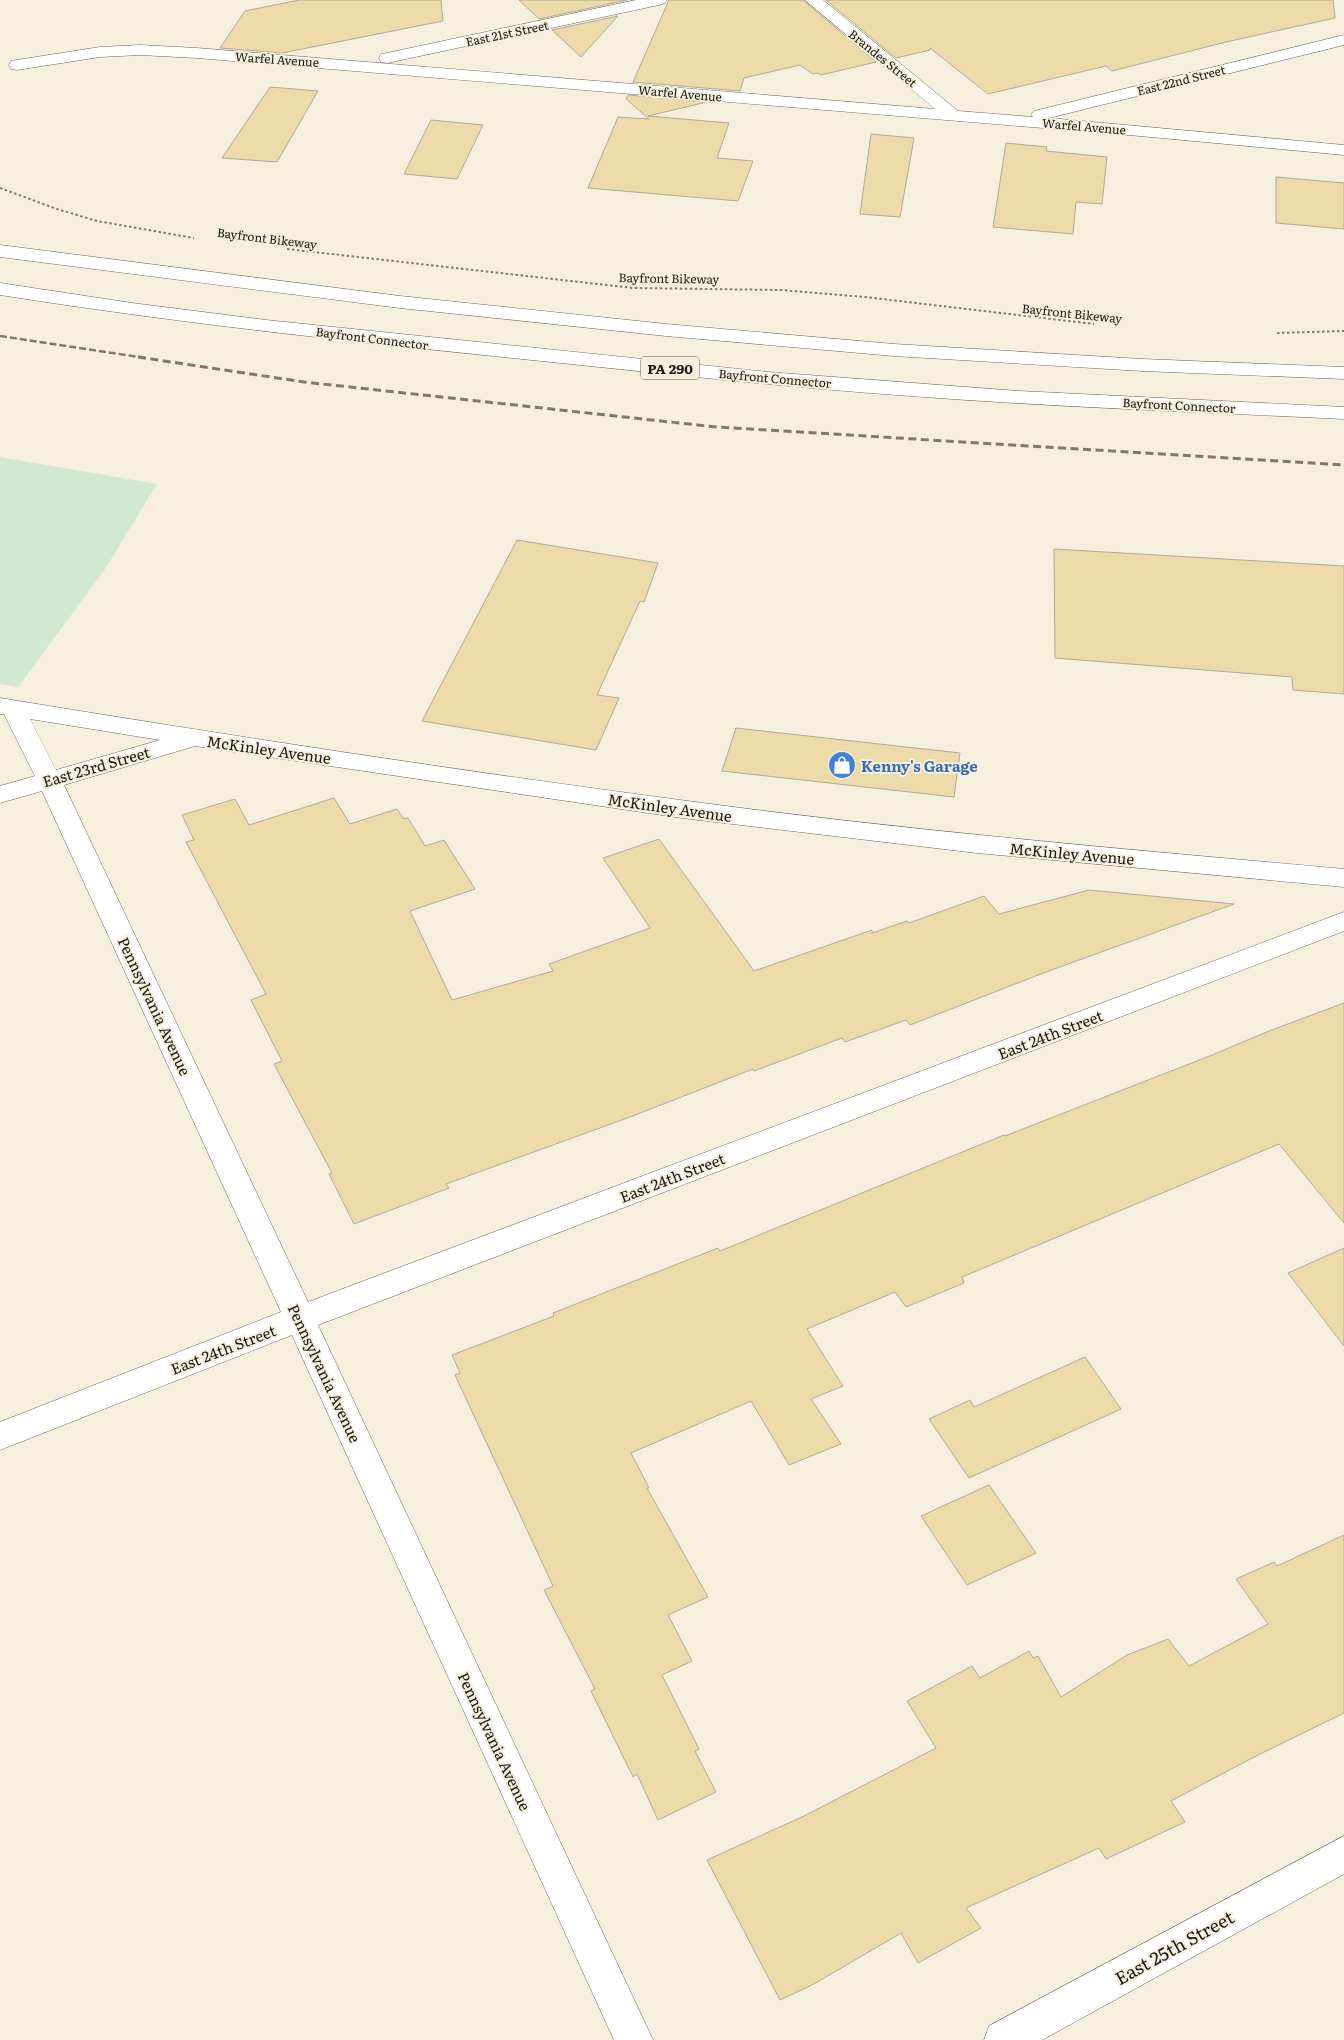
<svg xmlns="http://www.w3.org/2000/svg" width="1344" height="2040" font-family="Literata,serif">
  <style>
    .green { fill: #d2e9d1 }
    .building { fill: #ecdaa9; stroke: #b0aa99 }
    .lines { fill: none; stroke-linecap: round; stroke-linejoin: round }
    .street-casing { stroke: #6a6555; stroke-width: 1 }
    .highway-casing { stroke: #6a6555; stroke-width: 1 }
    .path { stroke: #7f7b6f; stroke-width: 2; stroke-dasharray: 2.5 2.5; stroke-linecap: butt }
    .street { fill: #fff; fill-rule: evenodd }
    .highway { fill: #fff; fill-rule: evenodd }
    .rail-far1 { stroke: #7d796d; stroke-width: 2.5; stroke-dasharray: 7 3; stroke-linecap: butt }
    .rail { stroke: #7d796d; stroke-width: 3; stroke-dasharray: 8 4.5; stroke-linecap: butt }
    .labels { text-anchor: middle; dominant-baseline: central; stroke-width: 4; stroke-linejoin: round; paint-order: stroke }
    .far-street-label { font-size: 12px; fill: #1a1812; stroke: #f6efdd }
    .shield { fill: #f6efdd; stroke: #5c584f; stroke-width: 1 }
    .shield-label { font-size: 14px; font-weight: bold; fill: #1a1812 }
    .street-label { font-size: 15px; fill: #1a1812; stroke: #f6efdd }
    .shop-label { font-size: 15px; font-weight: bold; fill: #366cbe; stroke: #f6efdd; text-anchor: start }
    .near-street-label { font-size: 18px; fill: #1a1812; stroke: #f6efdd }
  </style>
  <rect width="100%" height="100%" fill="#f6efdd"/>
  <path class="green" d="M0,457L157,484L105,569L18,687L0,684Z"/>
  <g class="building">
    <path d="M299,0H441L443,21L282,53L220,48L245,11Z"/>
    <path d="M519,0H627L539,19Z"/>
    <path d="M669,0H803L876,62L821,75L818,73L813,74L800,65L744,78L740,91L633,82Z"/>
    <path d="M826,0H1333L1335,18L1226,42L1112,71L1106,66L988,94L930,48V50L896,58Z"/>
    <path d="M618,16L581,57L552,30Z"/>
    <path d="M270,87L318,91L277,162L222,158Z"/>
    <path d="M628,95L707,102L648,116L729,123L717,158L753,161L738,201L588,188L618,117L649,119L626,99Z"/>
    <path d="M431,120L483,125L457,179L404,174Z"/>
    <path d="M871,134L914,138L900,217L860,214Z"/>
    <path d="M1006,143L1047,147L1046,151L1107,157L1102,204L1076,202L1073,234L993,227Z"/>
    <path d="M1276,177L1344,183V229L1276,223Z"/>
    <path d="M517,540L658,563L644,602L640,601L597,695L619,698L596,750L422,721Z"/>
    <path d="M1054,549L1344,566V694L1293,690L1292,677L1055,658Z"/>
    <path d="M736,728L960,753L954,797L722,771Z"/>
    <path d="M334,798L350,824L397,809L404,819L408,818L425,846L444,840L475,889L410,911L452,1000L553,971L549,964L650,928L603,858L659,839L754,971L872,930V933L907,921L909,923L984,896L999,914L1089,890L1234,904L1046,972L910,1025L906,1020L845,1042L842,1038L754,1071L753,1069L630,1117L446,1184L449,1188L354,1224L329,1174L332,1173L274,1064L282,1061L251,1000L266,994L186,842L194,840L182,815L235,799L249,825Z"/>
    <path d="M1344,1003V1223L1279,1144L962,1277L964,1283L906,1307L895,1292L807,1329L843,1386L811,1399L841,1444L789,1465L751,1401L631,1453L649,1488H647L708,1597L668,1615L692,1661L662,1675L699,1749L695,1751L716,1792L658,1820L637,1774L633,1777L591,1691L595,1689L544,1590L553,1586L455,1375L460,1373L452,1355L554,1316L553,1313L718,1248L720,1251L1004,1135L1005,1136L1212,1055L1269,1031Z"/>
    <path d="M1344,1248V1346L1288,1273Z"/>
    <path d="M1085,1357L1121,1409L969,1478L929,1419L970,1400L974,1407Z"/>
    <path d="M989,1485L1036,1553L967,1585L921,1516Z"/>
    <path d="M1344,1535V1713L1254,1757L1171,1801L1185,1822L1106,1859L1099,1848L966,1908L981,1928L918,1963L901,1933L814,1984L780,2000L707,1860L804,1816L936,1748L907,1701L972,1666L980,1678L1029,1651L1033,1658L1038,1656L1061,1697L1127,1655L1168,1639L1189,1666L1268,1624L1236,1579L1274,1562L1277,1566Z"/>
  </g>
  <g class="lines">
    <g class="street-casing">
      <g id="street">
        <path d="M636,0H667L665,3L659,5L387,63L381,62L379,58L381,54L387,53Z"/>
        <path d="M805,0H823L958,111L1033,117L1031,115L1034,111L1344,35V45L1049,118L1344,145V155L1140,136L197,58L140,55L100,57L17,70L11,69L9,65L11,61L17,60L100,47L140,45L197,48L935,109Z"/>
        <path d="M0,698C226,735 453,770 680,800C901,830 1123,849 1344,869V887L977,853L682,818L195,746L64,785L308,1302L1344,912V931L318,1325L653,2040H614L292,1335L0,1450V1422L281,1312L42,791L0,803V786L35,776L4,714H0ZM30,719L160,740L56,770Z"/>
        <path d="M1344,1836V1874L1042,2040H984L989,2026Z"/>
      </g>
    </g>
    <g class="highway-casing">
      <g id="highway">
        <path d="M0,245L400,296L666,324L894,344L1142,359L1344,367V379L1142,371L894,356L666,336L400,308L0,257Z"/>
        <path d="M0,283L132,303L266,320L768,372L1019,391L1344,407V419C1199,412 1055,407 910,396C784,387 658,373 532,360C354,342 177,323 0,295Z"/>
      </g>
    </g>
    <g class="path">
      <path d="M0,188L57,209L97,221L194,238"/>
      <path d="M287,249L633,288L781,290L865,297L1094,324"/>
      <path d="M1277,333L1344,331"/>
    </g>
    <use href="#street" class="street"/>
    <use href="#highway" class="highway"/>
    <path class="rail-far1" d="M0,336L146,358"/>
    <path class="rail" d="M138,357L304,382L716,427L1344,465"/>
  </g>
  <defs>
    <g id="shop-disc" transform="scale(1.4375)"><circle r="9.5" fill="#3f7fe0" stroke="#f6efdd"/><path d="M-5-2.5h2.3a2.7 3.5 0 0 1 5.4 0H5L5.5 6h-11ZM-1.5-2.5h3a1.5 2.3 0 0 0-3 0Z" fill="#fff"/></g>
  </defs>
  <g fill-rule="evenodd">
    <use href="#shop-disc" x="842" y="765"/>
  </g>
  <g class="labels">
    <g class="far-street-label">
      <text transform="translate(507 33) rotate(-12)">East 21st Street</text>
      <text transform="translate(883 58) rotate(39)">Brandes Street</text>
      <text transform="translate(277 59) rotate(4)">Warfel Avenue</text>
      <text transform="translate(1181 80) rotate(-14)">East 22nd Street</text>
      <text transform="translate(680 93) rotate(5)">Warfel Avenue</text>
      <text transform="translate(1084 126) rotate(5)">Warfel Avenue</text>
      <text transform="translate(267 238) rotate(7)">Bayfront Bikeway</text>
      <text transform="translate(669 278) rotate(1)">Bayfront Bikeway</text>
      <text transform="translate(1072 313) rotate(6)">Bayfront Bikeway</text>
      <text transform="translate(372 338) rotate(7)">Bayfront Connector</text>
      <text transform="translate(775 378) rotate(5)">Bayfront Connector</text>
      <text transform="translate(1179 405) rotate(3)">Bayfront Connector</text>
    </g>
    <rect class="shield" x="641" y="356.5" width="58" height="23" rx="4"/>
    <g class="shield-label">
      <text x="670" y="368">PA 290</text>
    </g>
    <g class="street-label">
      <text transform="translate(269 749) rotate(8)">McKinley Avenue</text>
      <text transform="translate(96 766) rotate(-16)">East 23rd Street</text>
      <text transform="translate(670 807) rotate(8)">McKinley Avenue</text>
      <text transform="translate(1072 853) rotate(5)">McKinley Avenue</text>
      <text transform="translate(155 1006) rotate(65)">Pennsylvania Avenue</text>
      <text transform="translate(1050 1034) rotate(-21)">East 24th Street</text>
      <text transform="translate(672 1177) rotate(-21)">East 24th Street</text>
      <text transform="translate(223 1349) rotate(-21)">East 24th Street</text>
      <text transform="translate(325 1373) rotate(65)">Pennsylvania Avenue</text>
      <text transform="translate(495 1741) rotate(65)">Pennsylvania Avenue</text>
    </g>
    <g class="shop-label">
      <text x="861" y="765">Kenny's Garage</text>
    </g>
    <g class="near-street-label">
      <text transform="translate(1174 1947) rotate(-29)">East 25th Street</text>
    </g>
  </g>
</svg>
